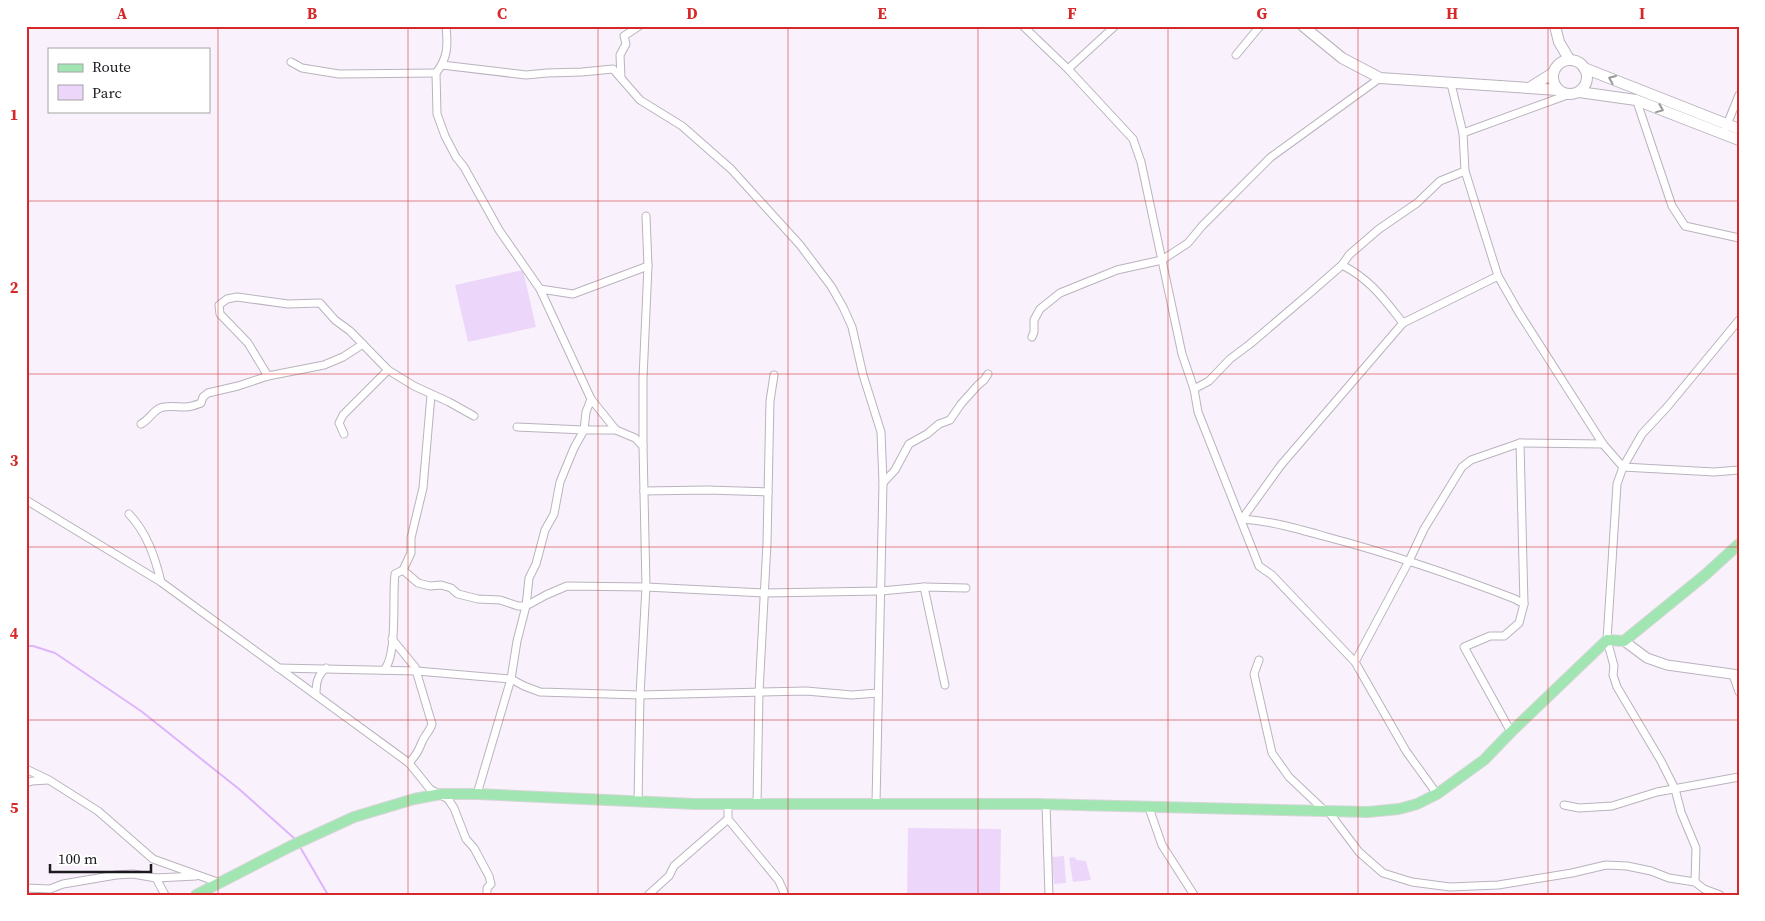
<svg xmlns="http://www.w3.org/2000/svg" width="1765" height="921" font-family="'Source Serif 4',serif">
  <style>
    .green { fill: #ecd7fa }
    .lines { fill: none; stroke-linecap: round; stroke-linejoin: round }
    .stream { stroke: #deb4fa; stroke-width: 2 }
    .minor-casing { stroke: #bab3be; stroke-width: 9 }
    .tertiary-casing { stroke: #bab3be; stroke-width: 11 }
    .secondary-casing { stroke: #bab3be; stroke-width: 12 }
    .primary-casing { stroke: #d6d6d6; stroke-width: 12 }
    .minor { stroke: #fff; stroke-width: 7 }
    .tertiary { stroke: #fff; stroke-width: 9 }
    .secondary { stroke: #fff; stroke-width: 10 }
    .primary { stroke: #a1e6b2; stroke-width: 10 }
    .oneway { stroke: #99989a }
    .grid { fill: none; stroke: #d62828; stroke-width: 1; stroke-opacity: 0.55 }
    .neatline { fill: none; stroke: #d62828; stroke-width: 2 }
    .grid-label { font-size: 16px; text-anchor: middle; font-weight: bold; fill: #d62828 }
  </style>
  <rect width="100%" height="100%" fill="#f9f2fd"/>
  <g class="green">
    <path d="M523,270L536,327L468,342L455,285Z"/>
    <path d="M908,828L1001,829L1000,895H907Z"/>
    <path d="M1064,856L1066,883L1054,884L1052,857Z"/>
    <path d="M1074,857L1077,860L1086,861L1091,880L1073,882L1069,858Z"/>
  </g>
  <g class="lines">
    <g class="stream">
      <path d="M26,646H33L55,653L141,711L239,789L295,839"/>
      <path d="M300,847L328,895"/>
    </g>
    <g class="minor-casing">
      <g id="minor">
        <path d="M446,26C448,45 448,58 436,73L437,114L445,136L456,157L464,167L499,230L540,289L591,399L616,430L635,438L643,446"/>
        <path d="M1023,26L1068,69L1133,139L1141,162L1182,354L1194,389L1198,412L1259,566L1272,575L1355,662L1406,751L1437,794"/>
        <path d="M1236,55L1260,26"/>
        <path d="M291,62L302,68L339,74L436,73"/>
        <path d="M442,65L526,75L547,73L582,72L613,69L640,100L682,126L731,169L800,245L831,286L843,307L852,327L863,375L881,432L883,483L876,803"/>
        <path d="M1068,69L1115,26"/>
        <path d="M621,78L620,55L626,44L624,36L639,26"/>
        <path d="M1451,84L1463,133L1465,171L1498,276L1518,311L1603,444L1623,467L1714,472L1739,470"/>
        <path d="M1636,99L1672,206L1685,226L1739,238"/>
        <path d="M1726,127L1739,95"/>
        <path d="M1463,133L1570,94"/>
        <path d="M1342,265C1371,280 1383,298 1403,323"/>
        <path d="M540,289L573,294L648,266"/>
        <path d="M1032,337L1034,332V320L1040,309L1060,293L1117,270L1162,260L1188,243L1202,226L1271,157L1380,78"/>
        <path d="M268,376L248,343L220,314L219,305L227,299L237,297L288,304L320,303L335,320L350,331L388,370L414,386L449,402L474,416"/>
        <path d="M1194,389L1209,381L1230,359L1250,344L1310,293L1342,265L1349,255L1379,229L1417,203L1440,181L1465,171"/>
        <path d="M141,424C150,419 152,412 160,408C168,405 177,407 185,407C190,407 196,405 201,403L203,397L208,393L238,386L268,376L324,365L343,357L363,344"/>
        <path d="M517,427L584,430L586,412L591,399"/>
        <path d="M344,434L339,423L343,415L388,370"/>
        <path d="M1520,443L1603,444"/>
        <path d="M883,483L895,470L909,444L927,434L939,424L950,420L961,404L978,385L984,380L988,374"/>
        <path d="M644,491L707,490L768,492"/>
        <path d="M26,500L161,582L409,763L430,789L448,799L454,808L466,839L474,848L489,876L491,884L487,888V895"/>
        <path d="M129,514C147,533 155,557 161,582"/>
        <path d="M1242,519C1271,521 1299,529 1327,537C1391,554 1453,575 1515,599L1524,604L1520,443L1471,460L1462,467L1424,529L1409,561L1355,662"/>
        <path d="M1242,519L1281,465L1403,323L1498,276"/>
        <path d="M403,570L418,583L430,586L441,585L451,588L458,594L478,599L500,600L518,606H526L529,578L536,564L545,530L554,514L560,482L574,448L584,430H616"/>
        <path d="M924,587L945,685"/>
        <path d="M392,639L415,667L432,724C430,731 424,736 422,742C418,752 416,755 409,763"/>
        <path d="M1259,660L1254,674L1272,753L1289,777L1325,811"/>
        <path d="M278,668L417,671L511,679L524,686L540,692L640,695L806,691L852,695L878,693"/>
        <path d="M384,670C398,655 392,597 395,574L403,570L411,553V538L423,488L431,395"/>
        <path d="M1733,675L1739,692"/>
        <path d="M316,695C316,683 317,676 326,668"/>
        <path d="M1511,732L1464,647L1490,636H1504L1519,623L1524,604"/>
        <path d="M26,769L49,780L98,811L153,859L220,883"/>
        <path d="M26,783L32,781L48,780"/>
        <path d="M477,794L511,679L517,641L526,606L546,595L567,586L646,587L765,593L881,591L924,587L966,588"/>
        <path d="M638,802L640,695L646,587L643,446V378L648,266L646,216"/>
        <path d="M728,804V819L779,881L785,895"/>
        <path d="M757,804L759,692L767,543L770,401L774,375"/>
        <path d="M1046,804L1049,895"/>
        <path d="M1564,805L1579,808L1612,806L1657,792L1739,777"/>
        <path d="M1149,808L1162,845L1194,895"/>
        <path d="M1328,811L1359,852L1383,873L1412,882L1450,887L1498,885L1572,873L1606,865L1627,866L1651,871L1669,878L1695,882L1704,889L1720,895"/>
        <path d="M156,878L165,895"/>
        <path d="M1695,882L1696,848L1681,812L1675,789L1661,761L1617,687L1613,675L1614,666L1607,640L1617,484L1623,467L1642,434L1668,406L1739,320"/>
        <path d="M26,888L50,889L63,884L116,875L133,874L156,878L196,876"/>
        <path d="M648,895L669,876L674,866L728,819"/>
      </g>
    </g>
    <g class="tertiary-casing">
      <path id="tertiary" d="M1624,641L1647,658L1667,665L1739,675"/>
    </g>
    <g class="secondary-casing">
      <g id="secondary">
        <path d="M1303,26L1342,58L1380,78L1558,90"/>
        <path d="M1555,26L1559,42L1569,59"/>
        <circle cx="1570" cy="77" r="17"/>
        <path d="M1584,68L1739,129"/>
        <path d="M1529,88L1553,73"/>
        <path d="M1579,92L1636,100L1739,140"/>
      </g>
    </g>
    <g class="primary-casing">
      <path id="primary" d="M196,895L291,846L354,817L414,799L441,794H477L695,804H1037L1368,812L1399,809L1417,804L1437,794L1484,760L1511,732L1607,640L1624,641L1705,575L1739,544"/>
    </g>
    <use href="#minor" class="minor"/>
    <use href="#tertiary" class="tertiary"/>
    <use href="#secondary" class="secondary"/>
    <use href="#primary" class="primary"/>
  </g>
  <defs><path id="oneway-chevron" d="M-2-3.5L2.5 0L-2 3.5" fill="none" stroke-width="1.6" stroke-linecap="round" stroke-linejoin="round" transform="scale(1.25)"/></defs>
  <g class="oneway">
    <use href="#oneway-chevron" transform="translate(1612 79) rotate(-157)"/>
    <use href="#oneway-chevron" transform="translate(1660 109) rotate(22)"/>
  </g>
  <path class="grid" d="M218,26V895M408,26V895M598,26V895M788,26V895M978,26V895M1168,26V895M1358,26V895M1548,26V895M26,201H1739M26,374H1739M26,547H1739M26,720H1739"/>
  <rect width="1765" height="921" fill="none" stroke="#ffffff" stroke-width="55"/>
  <rect x="48" y="48" width="162" height="65" fill="#ffffff" stroke="#a4a3a5"/>
  <rect x="58" y="64" width="25" height="8" fill="#a1e6b2" stroke="#a4a3a5"/>
  <text x="92" y="72" font-size="15" fill="#1c1a1e">Route</text>
  <rect x="58" y="85" width="25" height="15" fill="#ecd7fa" stroke="#a4a3a5"/>
  <text x="92" y="98" font-size="15" fill="#1c1a1e">Parc</text>
  <path d="M50 864v8h101v-8" fill="none" stroke="#1c1a1e" stroke-width="2.5"/>
  <text x="58" y="864" font-size="15" fill="#1c1a1e" stroke="#ffffff" stroke-width="4" paint-order="stroke">100 m</text>
  <rect x="28" y="28" width="1710" height="866" class="neatline"/>
  <g class="grid-label">
    <text x="122" y="19">A</text>
    <text x="312" y="19">B</text>
    <text x="502" y="19">C</text>
    <text x="692" y="19">D</text>
    <text x="882" y="19">E</text>
    <text x="1072" y="19">F</text>
    <text x="1262" y="19">G</text>
    <text x="1452" y="19">H</text>
    <text x="1642" y="19">I</text>
    <text x="14" y="120">1</text>
    <text x="14" y="293">2</text>
    <text x="14" y="466">3</text>
    <text x="14" y="639">4</text>
    <text x="14" y="813">5</text>
  </g>
</svg>
